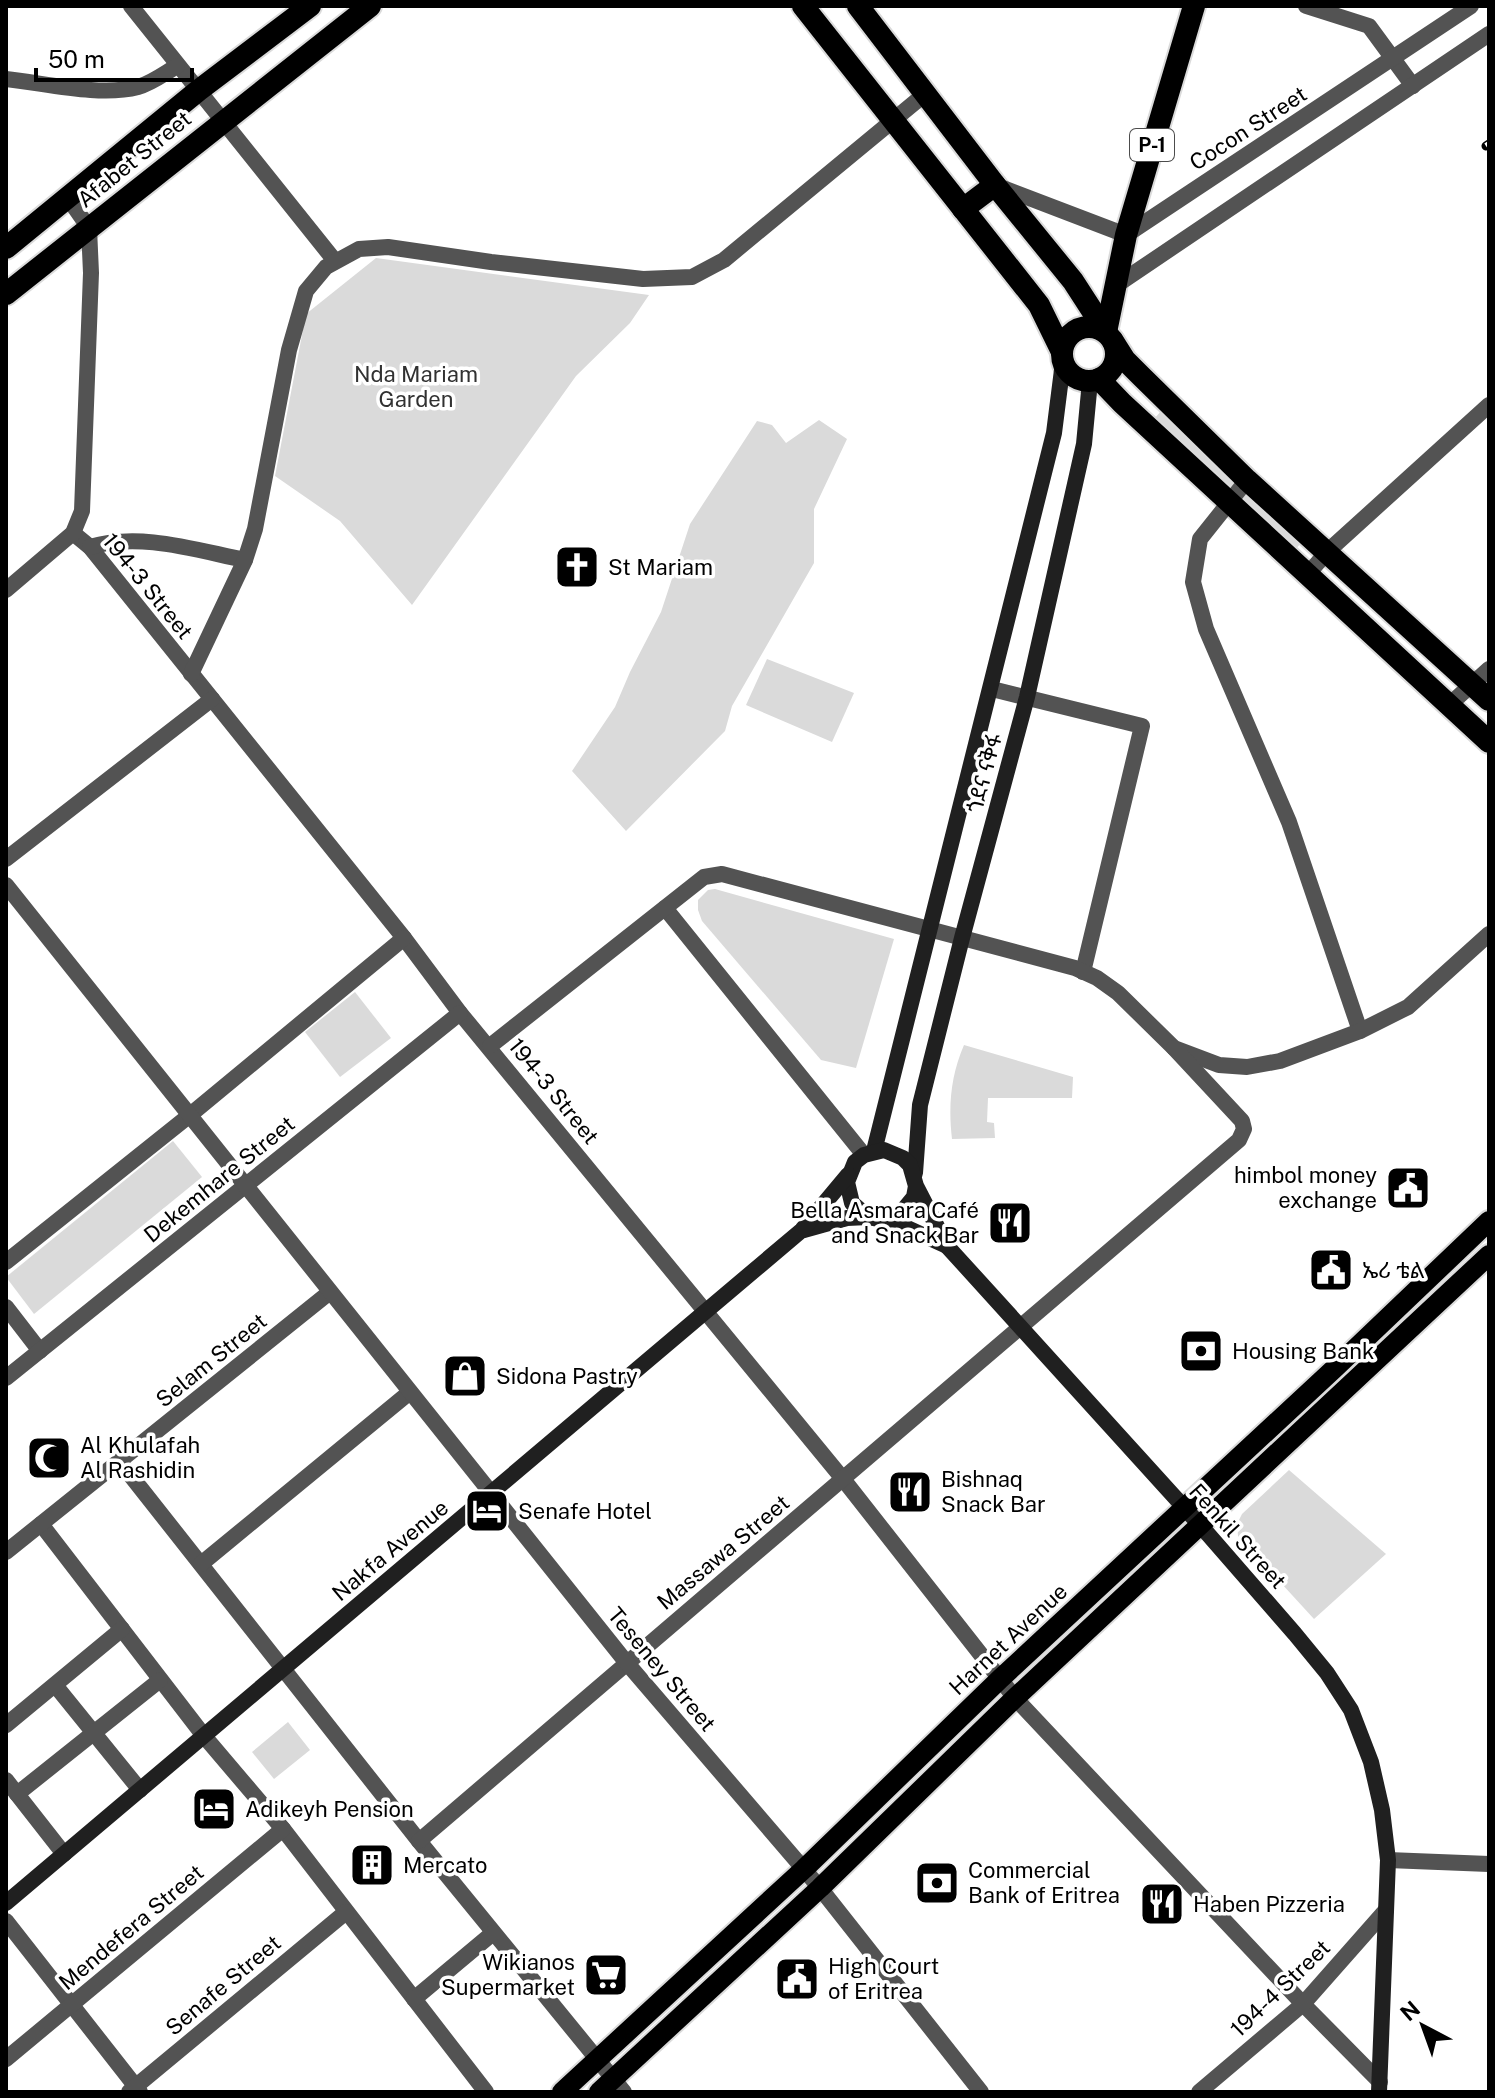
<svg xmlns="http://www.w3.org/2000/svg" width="1495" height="2098" font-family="'Public Sans','Noto Sans Ethiopic',sans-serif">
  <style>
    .green { fill: #dadada }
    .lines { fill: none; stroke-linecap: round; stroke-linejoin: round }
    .primary-casing { stroke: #dbdbdb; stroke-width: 24 }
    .trunk-casing { stroke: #dbdbdb; stroke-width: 26 }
    .minor { stroke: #535353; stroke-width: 16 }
    .tertiary { stroke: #535353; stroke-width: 16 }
    .secondary { stroke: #202020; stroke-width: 16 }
    .primary { stroke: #000; stroke-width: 20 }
    .trunk { stroke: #000; stroke-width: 22 }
    .rail-casing { stroke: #000; stroke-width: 9 }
    .rail { stroke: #fff; stroke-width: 6; stroke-dasharray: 18; stroke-linecap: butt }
    .labels { text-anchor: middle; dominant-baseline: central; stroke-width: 7; stroke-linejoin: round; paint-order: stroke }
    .shield { fill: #fff; stroke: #4c4c4c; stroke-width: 2 }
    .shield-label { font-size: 20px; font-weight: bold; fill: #000 }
    .street-label { font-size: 22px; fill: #000; stroke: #fff }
    .park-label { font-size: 22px; fill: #313131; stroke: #fff }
    .poi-label { font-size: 22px; fill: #000; stroke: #fff; text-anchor: start }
  </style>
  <rect width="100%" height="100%" fill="#fff"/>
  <g class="green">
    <path d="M376,258L649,295L630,323L576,376L412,605L340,521L275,476L306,314Z"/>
    <path d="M1162,410L1301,543L1294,551L1154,419Z"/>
    <path d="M819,420L847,439L814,509V563L732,706L725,731L626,831L572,771L615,707L630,672L661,612L690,524L757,421L772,425L786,443Z"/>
    <path d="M767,659L854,693L832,742L746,705Z"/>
    <path d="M715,889L894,939L856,1068L821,1060L702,921L698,910V900L708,890Z"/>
    <path d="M355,992L391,1038L340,1077L305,1032Z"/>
    <path d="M964,1045L1073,1077L1072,1098H988L987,1122L994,1123L995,1138L952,1139C948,1105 951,1075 964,1045Z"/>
    <path d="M173,1141L202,1177L34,1314L6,1277Z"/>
    <path d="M1289,1470L1386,1554L1314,1619L1238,1536L1237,1524L1242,1514Z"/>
    <path d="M288,1722L310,1750L274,1779L252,1752Z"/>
  </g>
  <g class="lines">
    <g class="primary-casing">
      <g id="primary">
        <path d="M562,2092L804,1869L1000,1679L1336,1367L1489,1221"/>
        <path d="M599,2092L820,1888L1015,1698L1489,1255"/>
      </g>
    </g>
    <g class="trunk-casing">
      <g id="trunk">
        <path d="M803,6L1039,305L1062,352"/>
        <path d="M858,6L995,185L1073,281L1106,332"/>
        <path d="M963,209L995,185"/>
        <path d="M6,248L199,90L310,6"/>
        <path d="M6,294L370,6"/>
        <circle cx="1089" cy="354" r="27"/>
        <path d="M1106,332L1126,235L1194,6"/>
        <path d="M1113,341L1125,360L1141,376L1247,480L1489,700"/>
        <path d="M1099,379L1122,403L1489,742"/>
      </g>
    </g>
    <g class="minor">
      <path d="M131,6L335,261"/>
      <path d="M1306,6L1369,26L1413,86"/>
      <path d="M6,79C45,83 100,97 138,87C152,83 165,73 177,66"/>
      <path d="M995,185L1126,235L1471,6"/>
      <path d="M1115,286L1489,34"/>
      <path d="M1247,480L1200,539L1193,582L1206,629L1289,822L1360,1031"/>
      <path d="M73,533L90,547L404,938L460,1013L843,1479L1015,1698L1303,2004L1380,2082"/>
      <path d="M90,547C140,532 195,550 245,560"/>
      <path d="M1307,575L1328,551L1489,405"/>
      <path d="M6,590L73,533L82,511L91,273L89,228L68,198"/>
      <path d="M191,674L245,560L255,529L289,350L306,291L326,267L359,249L388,247L491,262L643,279L692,277L724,260L925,94"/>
      <path d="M992,689L1142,726L1083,972"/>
      <path d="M1448,706L1489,669"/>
      <path d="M6,859L212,699"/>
      <path d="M665,908L864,1155"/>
      <path d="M490,1046L704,877L722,874L1075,968L1097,978L1118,993L1174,1048L1219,1065L1247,1067L1280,1061L1360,1031L1408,1007L1489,934"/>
      <path d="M6,1262L190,1115L404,938"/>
      <path d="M6,1307L40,1351"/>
      <path d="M6,1378L460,1013"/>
      <path d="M120,1462L419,1841L624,2092"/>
      <path d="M41,1524L204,1736L283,1829L486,2092"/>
      <path d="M6,1552L330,1292"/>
      <path d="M201,1564L410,1392"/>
      <path d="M55,1685L140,1790"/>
      <path d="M6,1725L122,1629"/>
      <path d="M6,1780L64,1854"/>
      <path d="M17,1794L160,1680"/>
      <path d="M419,1841L1239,1140L1244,1129L1242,1121L1174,1048"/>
      <path d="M1388,1860L1489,1864"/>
      <path d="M820,1888L981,2092"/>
      <path d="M6,1921L140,2092"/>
      <path d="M414,1999L493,1933"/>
      <path d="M6,2059L283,1829"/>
      <path d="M129,2092L346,1912"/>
    </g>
    <g class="tertiary">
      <path d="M6,885L626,1662L820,1888"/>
      <path d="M1199,2092L1303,2004L1386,1910"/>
    </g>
    <g class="secondary">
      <path d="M874,1151L1054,433L1063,362"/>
      <path d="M915,1173L920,1105L962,938L1027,697L1084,444L1090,381"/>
      <path d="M916,1186L914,1197L900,1214L889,1219H878L868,1217L852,1203L847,1182L855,1162L864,1155L884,1150L903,1158L910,1165L916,1186L947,1246L1201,1526L1295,1634L1327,1673L1351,1710L1371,1762L1382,1810L1388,1860L1379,2092"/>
      <path d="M882,1220L905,1227L947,1246"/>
      <path d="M804,1230L847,1218L868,1217"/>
      <path d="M6,1903L802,1230L848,1175"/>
    </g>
    <use href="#primary" class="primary"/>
    <use href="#trunk" class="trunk"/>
    <g class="rail-casing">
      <path id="rail" d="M1486,146L1489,144"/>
    </g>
    <use href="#rail" class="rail"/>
  </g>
  <defs>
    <g id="church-square" transform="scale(2.3)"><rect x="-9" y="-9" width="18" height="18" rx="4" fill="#000" stroke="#fff"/><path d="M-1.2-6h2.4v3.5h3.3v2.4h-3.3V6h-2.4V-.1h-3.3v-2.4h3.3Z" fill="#fff"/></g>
    <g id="civic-square" transform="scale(2.3)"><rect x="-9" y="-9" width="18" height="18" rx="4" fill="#000" stroke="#fff"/><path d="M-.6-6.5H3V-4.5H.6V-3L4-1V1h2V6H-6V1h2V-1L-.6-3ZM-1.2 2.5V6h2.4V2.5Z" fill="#fff"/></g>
    <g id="restaurant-square" transform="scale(2.3)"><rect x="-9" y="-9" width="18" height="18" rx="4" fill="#000" stroke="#fff"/><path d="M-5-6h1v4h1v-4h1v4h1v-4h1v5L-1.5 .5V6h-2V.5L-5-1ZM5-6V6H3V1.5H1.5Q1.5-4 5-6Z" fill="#fff"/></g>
    <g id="bank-square" transform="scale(2.3)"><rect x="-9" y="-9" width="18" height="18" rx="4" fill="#000" stroke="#fff"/><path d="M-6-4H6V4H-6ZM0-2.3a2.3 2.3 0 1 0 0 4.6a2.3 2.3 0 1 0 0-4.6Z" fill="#fff"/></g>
    <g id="shop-square" transform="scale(2.3)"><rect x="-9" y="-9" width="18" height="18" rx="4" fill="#000" stroke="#fff"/><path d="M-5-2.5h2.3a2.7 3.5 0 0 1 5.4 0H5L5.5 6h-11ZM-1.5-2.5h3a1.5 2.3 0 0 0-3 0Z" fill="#fff"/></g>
    <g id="mosque-square" transform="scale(2.3)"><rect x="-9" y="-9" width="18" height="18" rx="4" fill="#000" stroke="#fff"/><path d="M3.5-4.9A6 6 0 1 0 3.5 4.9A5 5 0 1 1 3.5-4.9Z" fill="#fff"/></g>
    <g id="hotel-square" transform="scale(2.3)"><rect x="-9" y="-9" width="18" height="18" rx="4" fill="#000" stroke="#fff"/><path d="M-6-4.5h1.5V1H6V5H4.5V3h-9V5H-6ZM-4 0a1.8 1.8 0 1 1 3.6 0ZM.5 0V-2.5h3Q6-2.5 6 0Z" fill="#fff"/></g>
    <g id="building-square" transform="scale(2.3)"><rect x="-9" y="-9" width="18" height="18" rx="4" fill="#000" stroke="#fff"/><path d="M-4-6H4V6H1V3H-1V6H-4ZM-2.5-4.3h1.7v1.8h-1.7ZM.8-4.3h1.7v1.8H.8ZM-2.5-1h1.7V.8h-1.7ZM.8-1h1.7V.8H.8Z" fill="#fff"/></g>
    <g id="supermarket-square" transform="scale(2.3)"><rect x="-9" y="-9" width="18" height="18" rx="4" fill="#000" stroke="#fff"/><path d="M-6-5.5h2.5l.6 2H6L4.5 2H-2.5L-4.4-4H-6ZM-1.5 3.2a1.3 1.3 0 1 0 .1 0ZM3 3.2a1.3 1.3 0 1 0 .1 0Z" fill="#fff"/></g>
  </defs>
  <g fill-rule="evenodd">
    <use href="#church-square" x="577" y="567"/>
    <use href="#civic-square" x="1408" y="1188"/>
    <use href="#restaurant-square" x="1010" y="1223"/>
    <use href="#civic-square" x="1331" y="1270"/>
    <use href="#bank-square" x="1201" y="1351"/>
    <use href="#shop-square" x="465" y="1376"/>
    <use href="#mosque-square" x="49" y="1458"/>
    <use href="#restaurant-square" x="910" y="1492"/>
    <use href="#hotel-square" x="487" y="1511"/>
    <use href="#hotel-square" x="214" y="1809"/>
    <use href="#building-square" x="372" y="1865"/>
    <use href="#bank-square" x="937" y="1883"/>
    <use href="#restaurant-square" x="1162" y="1904"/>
    <use href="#supermarket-square" x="606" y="1975"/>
    <use href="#civic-square" x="797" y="1979"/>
  </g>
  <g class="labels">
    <rect class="shield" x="1130" y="129" width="44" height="32" rx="6"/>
    <g class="shield-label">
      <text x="1152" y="145">P-1</text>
    </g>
    <g class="street-label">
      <text transform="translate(1248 128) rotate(-33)">Cocon Street</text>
      <text transform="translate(134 159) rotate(-39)">Afabet Street</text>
      <text transform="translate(148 586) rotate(51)">194-3 Street</text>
      <text transform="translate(984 773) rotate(-75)">ጎደና ናቅፋ</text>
      <text transform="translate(554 1091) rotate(51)">194-3 Street</text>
      <text transform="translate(219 1179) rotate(-39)">Dekemhare Street</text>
      <text transform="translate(211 1360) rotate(-39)">Selam Street</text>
      <text transform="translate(1238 1536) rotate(48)">Fenkil Street</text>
      <text transform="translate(390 1550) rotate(-40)">Nakfa Avenue</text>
      <text transform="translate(723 1552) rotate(-40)">Massawa Street</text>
      <text transform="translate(1008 1639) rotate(-43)">Harnet Avenue</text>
      <text transform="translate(662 1669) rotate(50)">Teseney Street</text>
      <text transform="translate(131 1927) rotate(-40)">Mendefera Street</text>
      <text transform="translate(223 1985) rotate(-40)">Senafe Street</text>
      <text transform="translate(1280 1988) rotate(-44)">194-4 Street</text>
    </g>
    <g class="park-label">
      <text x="416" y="374">Nda Mariam<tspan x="416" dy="25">Garden</tspan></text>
    </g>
    <g class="poi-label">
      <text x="608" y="567">St Mariam</text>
      <text x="1377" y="1175" text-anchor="end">himbol money<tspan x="1377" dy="25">exchange</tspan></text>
      <text x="979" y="1210" text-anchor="end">Bella Asmara Café<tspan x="979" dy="25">and Snack Bar</tspan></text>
      <text x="1362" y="1270">ኤሪ ቴል</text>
      <text x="1232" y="1351">Housing Bank</text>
      <text x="496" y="1376">Sidona Pastry</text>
      <text x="80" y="1445">Al Khulafah<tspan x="80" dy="25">Al Rashidin</tspan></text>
      <text x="941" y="1479">Bishnaq<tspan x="941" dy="25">Snack Bar</tspan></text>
      <text x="518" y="1511">Senafe Hotel</text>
      <text x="245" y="1809">Adikeyh Pension</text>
      <text x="403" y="1865">Mercato</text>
      <text x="968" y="1870">Commercial<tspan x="968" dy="25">Bank of Eritrea</tspan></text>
      <text x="1193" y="1904">Haben Pizzeria</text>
      <text x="575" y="1962" text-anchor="end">Wikianos<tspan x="575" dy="25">Supermarket</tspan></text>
      <text x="828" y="1966">High Court<tspan x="828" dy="25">of Eritrea</tspan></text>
    </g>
  </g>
  <rect width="1495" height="2098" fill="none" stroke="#000000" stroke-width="16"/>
  <g transform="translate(1423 2026) rotate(319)" stroke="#ffffff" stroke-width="6" paint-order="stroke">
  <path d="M0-6L14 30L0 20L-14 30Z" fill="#000000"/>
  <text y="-12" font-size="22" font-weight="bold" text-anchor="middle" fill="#000000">N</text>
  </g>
  <path d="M36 68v12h156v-12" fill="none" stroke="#000000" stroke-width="4"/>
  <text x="48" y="68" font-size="24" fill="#000000" stroke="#ffffff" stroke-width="6" paint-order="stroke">50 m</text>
</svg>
